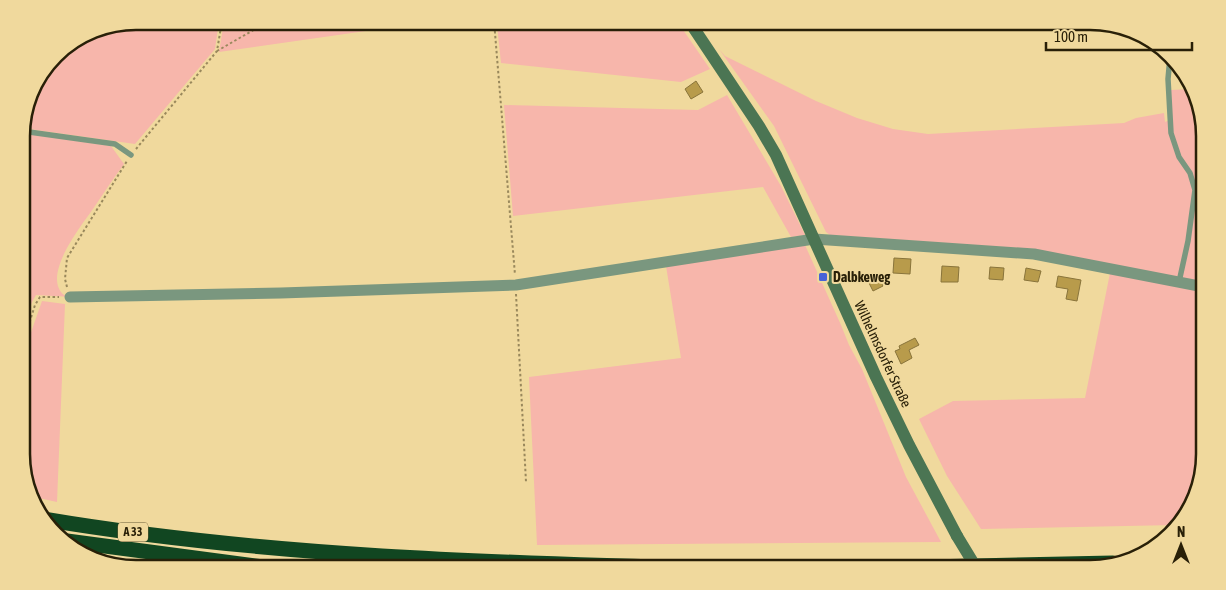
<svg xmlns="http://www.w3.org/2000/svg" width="1226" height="590" font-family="'Asap Condensed',sans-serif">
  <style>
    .green { fill: #f7b6ab }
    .building { fill: #b89b4b; stroke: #89743b }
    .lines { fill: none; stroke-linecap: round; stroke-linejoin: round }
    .path { stroke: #99885c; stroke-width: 2; stroke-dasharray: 2.5 2.5; stroke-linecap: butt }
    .lane { stroke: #7a977f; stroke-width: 5.5 }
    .street { stroke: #7a977f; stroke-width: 11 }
    .secondary { stroke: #4b7553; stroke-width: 12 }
    .highway { stroke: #114621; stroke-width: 15 }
    .secondary-bridge { stroke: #4b7553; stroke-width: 12 }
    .poi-dot { fill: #4863d7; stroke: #f0d99d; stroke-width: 2 }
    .labels { text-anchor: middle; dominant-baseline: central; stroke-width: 4; stroke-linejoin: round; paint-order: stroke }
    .shield { fill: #f0d99d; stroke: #655835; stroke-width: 1 }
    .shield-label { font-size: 12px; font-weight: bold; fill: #292008 }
    .poi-label { font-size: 14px; font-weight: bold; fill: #292008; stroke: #f0d99d; text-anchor: start }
    .street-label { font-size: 14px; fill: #292008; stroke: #f0d99d }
    .rim { fill: none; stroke: #292008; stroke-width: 2.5 }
  </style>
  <rect width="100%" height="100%" fill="#f0d99d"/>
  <g class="green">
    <path d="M136,21H219L215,49L135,144L22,128L33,85L60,50L92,30Z"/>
    <path d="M224,21H436L219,52Z"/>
    <path d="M470,21H677L710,69L681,82L501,63L497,25Z"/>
    <path d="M719,49L725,56L816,101L857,118L893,129L928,134L1124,123L1136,118L1164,113L1165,122L1172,119L1171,90L1191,89L1204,121V283L1034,249L830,235L826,232L774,126Z"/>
    <path d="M727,95L781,186L805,235L791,237L763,187L513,216L504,105L698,110Z"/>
    <path d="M22,133L111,146L124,164C113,179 103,194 93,209C81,226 41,276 64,295L72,297L36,295L32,302L22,333Z"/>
    <path d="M805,245L841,325L849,345L862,369L906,477L941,542L537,545L529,377L681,358L666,266Z"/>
    <path d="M1110,273L1204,291L1205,454L1193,504L1175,525L981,529L947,476L919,419L953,401L1085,398Z"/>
    <path d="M42,301L65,304L57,502L34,497L22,469V358Z"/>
  </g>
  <g class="building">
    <path d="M696,81L703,92L691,99L685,89Z"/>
    <path d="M894,258L911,259L910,274L893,273Z"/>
    <path d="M942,266L959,267L958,282H941Z"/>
    <path d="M990,267L1004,268L1003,280L989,279Z"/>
    <path d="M1026,268L1041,271L1038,282L1024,280Z"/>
    <path d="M878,274L883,286L873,291L867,279Z"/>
    <path d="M1058,276L1081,280L1077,301L1066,299L1068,289L1056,287Z"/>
    <path d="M915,338L919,345L909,350L912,358L901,364L895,351L900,349L899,346Z"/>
  </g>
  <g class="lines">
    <g class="path">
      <path d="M494,21L515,275"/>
      <path d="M217,51L269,21"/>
      <path d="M136,149L217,51L222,21"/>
      <path d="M67,287L65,279L67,258L127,161"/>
      <path d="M516,294L526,482"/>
      <path d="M22,346L35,305L40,297H59"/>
    </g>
    <g class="lane">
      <path d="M1170,57L1168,79L1171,133L1179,157L1190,173L1195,190L1188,241L1179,282"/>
      <path d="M22,131L115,144L131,155"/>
    </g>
    <path class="street" d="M70,297L281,293L516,285L814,239L1034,254L1204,287"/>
    <path class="secondary" d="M689,21L759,126L776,155L876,377L909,445L957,536"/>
    <g class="highway">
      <path d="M43,519C268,557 496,563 723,569"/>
      <path d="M67,541L279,569"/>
      <path d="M837,569L1113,563"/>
    </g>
    <path class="secondary-bridge" d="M957,536L977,569"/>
  </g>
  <rect class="poi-dot" x="818" y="272" width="10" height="10" rx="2.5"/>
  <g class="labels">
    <rect class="shield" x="118" y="522.5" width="30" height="19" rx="4"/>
    <g class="shield-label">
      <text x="133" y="532">A 33</text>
    </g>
    <g class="poi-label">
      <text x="833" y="277">Dalbkeweg</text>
    </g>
    <g class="street-label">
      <text transform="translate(883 354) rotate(65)">Wilhelmsdorfer Straße</text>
    </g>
  </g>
  <path d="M0 0H1226V590H0ZM136 30H1090A106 106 0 0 1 1196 136V454A106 106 0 0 1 1090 560H136A106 106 0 0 1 30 454V136A106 106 0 0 1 136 30Z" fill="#f0d99d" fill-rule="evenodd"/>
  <path class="rim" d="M136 30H1090A106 106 0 0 1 1196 136V454A106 106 0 0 1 1090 560H136A106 106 0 0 1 30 454V136A106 106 0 0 1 136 30Z"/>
  <g transform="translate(1181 545)" stroke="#f0d99d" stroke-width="4" paint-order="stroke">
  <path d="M0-4L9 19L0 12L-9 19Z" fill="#292008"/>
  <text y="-8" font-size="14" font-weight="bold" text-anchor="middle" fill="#292008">N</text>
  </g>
  <path d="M1046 42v8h146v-8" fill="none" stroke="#292008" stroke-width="2.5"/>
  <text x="1054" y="42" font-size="15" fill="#292008" stroke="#f0d99d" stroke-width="4" paint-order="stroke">100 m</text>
</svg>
